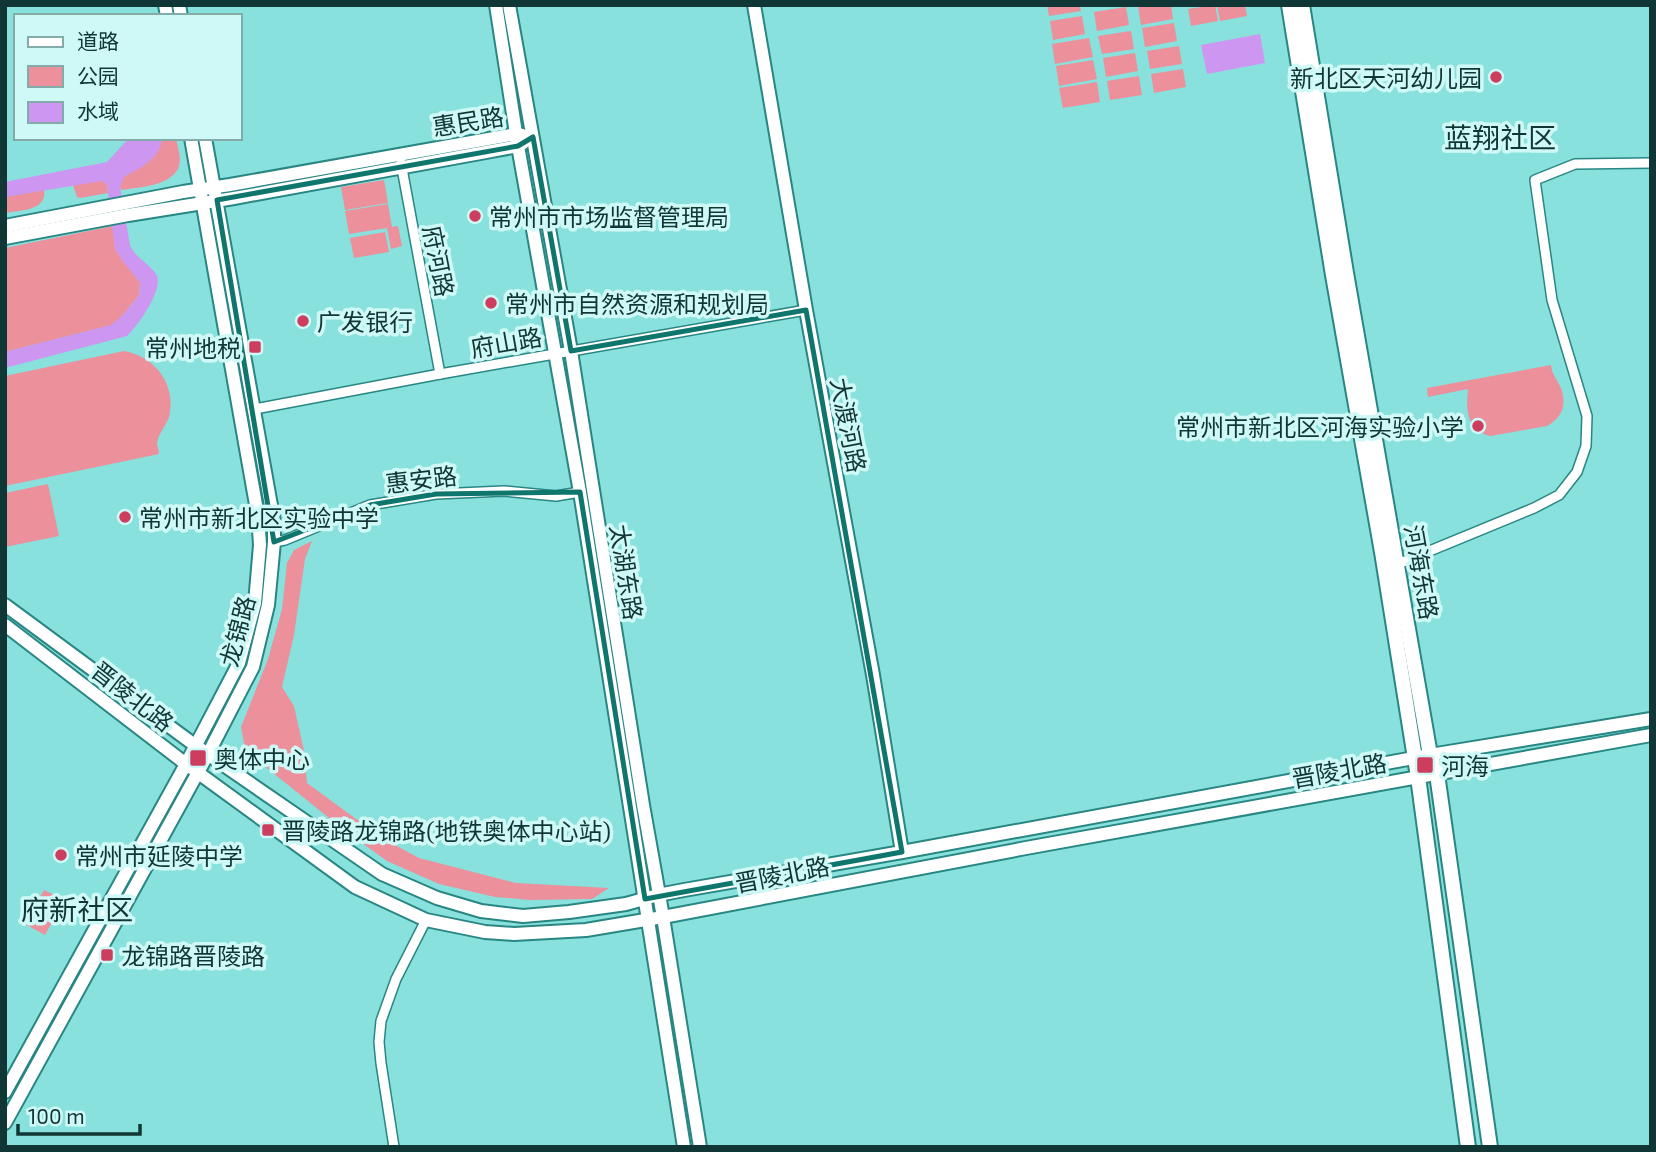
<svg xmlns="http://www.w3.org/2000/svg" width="1656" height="1152" font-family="'Exo 2','Noto Sans SC',sans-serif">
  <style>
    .green { fill: #ec909c }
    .water { fill: #cd97f1 }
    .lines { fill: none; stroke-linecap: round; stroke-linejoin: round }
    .street-casing { stroke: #288683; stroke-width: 12 }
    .secondary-casing { stroke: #288683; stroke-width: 16 }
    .primary-casing { stroke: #288683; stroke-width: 18 }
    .street { stroke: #fff; stroke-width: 9 }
    .secondary { stroke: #fff; stroke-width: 12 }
    .primary { stroke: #fff; stroke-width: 14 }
    .marked { fill: none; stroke: #0f766e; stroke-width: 5; stroke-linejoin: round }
    .poi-dot { fill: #cc3d5e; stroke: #cff9f6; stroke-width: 2.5 }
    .labels { text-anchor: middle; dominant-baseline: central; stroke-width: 7; stroke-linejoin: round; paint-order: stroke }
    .poi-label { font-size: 24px; fill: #103635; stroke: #cff9f6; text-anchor: start }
    .street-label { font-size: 24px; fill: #103635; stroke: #cff9f6 }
    .quarter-label { font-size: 28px; fill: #103635; stroke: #cff9f6 }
  </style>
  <rect width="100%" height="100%" fill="#88e1dc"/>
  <g class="green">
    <path d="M1047,5H1080L1081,11L1049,16Z"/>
    <path d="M1143,5H1171L1173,19L1141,25L1138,6Z"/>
    <path d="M1215,5L1218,21L1191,26L1188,9Z"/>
    <path d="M1217,5H1245L1247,16L1220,21Z"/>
    <path d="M1126,7L1129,25L1097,31L1094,12Z"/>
    <path d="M1082,16L1085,34L1053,40L1050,21Z"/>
    <path d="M1174,23L1177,41L1145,47L1142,28Z"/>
    <path d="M1131,31L1134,49L1102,54L1098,36Z"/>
    <path d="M1089,38L1093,57L1055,64L1052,44Z"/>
    <path d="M1179,46L1182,64L1150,69L1147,51Z"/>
    <path d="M1135,53L1138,71L1106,77L1103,58Z"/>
    <path d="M1093,60L1097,79L1059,86L1056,66Z"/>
    <path d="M1183,69L1186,87L1154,93L1151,74Z"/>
    <path d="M1139,76L1142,95L1110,100L1107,81Z"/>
    <path d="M1097,82L1100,102L1063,108L1059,88Z"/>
    <path d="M162,138H176C177,145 180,153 180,160C179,186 140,187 121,190L120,187L123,177C141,167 159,160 162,138Z"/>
    <path d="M102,180L107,184L108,193L80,198L77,197L73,185Z"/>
    <path d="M384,180L388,203L345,210L341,187Z"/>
    <path d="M44,190C47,211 21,210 5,213V197Z"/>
    <path d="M388,204L392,227L398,226L402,246L391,249L387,228L349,234L345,211Z"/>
    <path d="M113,226L115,249L140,283L139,295L123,315L112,325L5,352V248Z"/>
    <path d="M385,232L389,252L354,258L350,238Z"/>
    <path d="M124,351C155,356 177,385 169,417C166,426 158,434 157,443C157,446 159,450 159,454L5,486V376Z"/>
    <path d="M1551,365C1552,374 1556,378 1560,386C1568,404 1562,418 1547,426L1490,436C1466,429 1466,410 1468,389L1428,397L1427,388Z"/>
    <path d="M48,484L59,536L5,547V493Z"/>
    <path d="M312,541L305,559L294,635L282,687L294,706L304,751L307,783L382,838L419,858L516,883L609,888L592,899L530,900L495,897L439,884L387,861L344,830L257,760L244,743L241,727L268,659L282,609L287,563L294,550Z"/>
    <path d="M44,890L64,900L45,935L25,924Z"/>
  </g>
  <g class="water">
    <path d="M1260,34L1265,63L1207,74L1201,45Z"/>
    <path d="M129,138H162C160,160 141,167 124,177L120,187L130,245C136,259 148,262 156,274C165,288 138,326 127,336L5,368V352L111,325L123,315L139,295L140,283L122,260L115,249L107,185L102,181L5,197V182L107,162Z"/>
  </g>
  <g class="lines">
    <g class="street-casing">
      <g id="street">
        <path d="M401,163L440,374"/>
        <path d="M255,409L440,374L806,310"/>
        <path d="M274,542L285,540L370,505L436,494L504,491L556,496L580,492"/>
        <path d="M1398,564L1534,508L1559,495L1577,472L1586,446L1587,416L1552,300L1535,180L1575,164L1651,163"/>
        <path d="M394,1147L381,1063L379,1042L381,1021L396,979L426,920"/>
      </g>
    </g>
    <g class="secondary-casing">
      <g id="secondary">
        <path d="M165,5L167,16"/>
        <path d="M179,5L181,16"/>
        <path d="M496,5L518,146L580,492L684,1147"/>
        <path d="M509,5L571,351L643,805L663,917L700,1147"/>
        <path d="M754,5L806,310L873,675L902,852"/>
        <path d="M5,226L183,192L230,185L516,134L522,135"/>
        <path d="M5,238L128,215L234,198L486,152L518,146L523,143"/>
        <path d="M5,605L196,746L382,874L437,898L481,911L523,916L569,912L626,904L658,895L684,890L902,852L1430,755L1651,719"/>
        <path d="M5,625L186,764L355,887L426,920L485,932L514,934L586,930L663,917L1026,848L1651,735"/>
        <path d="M5,1092L186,764L239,663L255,603L260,545L258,516L191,138"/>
        <path d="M5,1123L208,754L253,667L268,605L274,542V522L205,138"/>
      </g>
    </g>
    <g class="primary-casing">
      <g id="primary">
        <path d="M1289,5L1333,275L1382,552L1418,777L1468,1147"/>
        <path d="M1302,5L1346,273L1430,755L1437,774L1490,1147"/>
      </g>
    </g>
    <use href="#street" class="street"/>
    <use href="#secondary" class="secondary"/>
    <use href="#primary" class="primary"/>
  </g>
  <path class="marked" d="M533,137L571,351L806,310L902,852L645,899L580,492L436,494L370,505L274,542L217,200L518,146Z"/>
  <g class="poi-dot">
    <circle cx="1496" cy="77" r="7"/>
    <circle cx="475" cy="216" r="7"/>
    <circle cx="491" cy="303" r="7"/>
    <circle cx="303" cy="321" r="7"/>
    <rect x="248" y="340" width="14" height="14" rx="3.5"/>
    <circle cx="1478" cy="426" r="7"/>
    <circle cx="125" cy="517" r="7"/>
    <rect x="189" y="749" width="18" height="18" rx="3.5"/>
    <rect x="1416" y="756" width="18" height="18" rx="3.5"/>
    <rect x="261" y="823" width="14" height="14" rx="3.5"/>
    <circle cx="61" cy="855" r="7"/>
    <rect x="100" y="948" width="14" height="14" rx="3.5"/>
  </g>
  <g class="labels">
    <g class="poi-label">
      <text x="1482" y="77" text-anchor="end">新北区天河幼儿园</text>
      <text x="489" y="216">常州市市场监督管理局</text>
      <text x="505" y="303">常州市自然资源和规划局</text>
      <text x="317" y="321">广发银行</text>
      <text x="241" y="347" text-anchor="end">常州地税</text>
      <text x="1464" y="426" text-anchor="end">常州市新北区河海实验小学</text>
      <text x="139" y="517">常州市新北区实验中学</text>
      <text x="214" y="758">奥体中心</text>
      <text x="1441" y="765">河海</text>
      <text x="282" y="830">晋陵路龙锦路(地铁奥体中心站)</text>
      <text x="75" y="855">常州市延陵中学</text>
      <text x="121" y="955">龙锦路晋陵路</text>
    </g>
    <g class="street-label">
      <text transform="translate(468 121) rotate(-9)">惠民路</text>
      <text transform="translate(439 261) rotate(79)">府河路</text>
      <text transform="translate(506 342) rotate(-10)">府山路</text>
      <text transform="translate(849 425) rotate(79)">大渡河路</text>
      <text transform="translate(421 479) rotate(-7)">惠安路</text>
      <text transform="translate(627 572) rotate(81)">太湖东路</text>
      <text transform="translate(1422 572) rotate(80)">河海东路</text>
      <text transform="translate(237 631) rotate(-75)">龙锦路</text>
      <text transform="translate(133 696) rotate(38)">晋陵北路</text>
      <text transform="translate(1339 770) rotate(-10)">晋陵北路</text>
      <text transform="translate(782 874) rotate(-11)">晋陵北路</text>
    </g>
    <g class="quarter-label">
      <text x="1500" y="137">蓝翔社区</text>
      <text x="77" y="909">府新社区</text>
    </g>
  </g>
  <rect width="1656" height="1152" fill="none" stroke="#103635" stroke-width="14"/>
  <rect x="14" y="14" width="228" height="126" fill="#cff9f6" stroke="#83aba9" stroke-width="2"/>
  <rect x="28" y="37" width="35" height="10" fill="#ffffff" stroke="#83aba9" stroke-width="2"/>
  <text x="77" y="49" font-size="21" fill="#103635">道路</text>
  <rect x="28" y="66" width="35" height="21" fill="#ec909c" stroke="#83aba9" stroke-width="2"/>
  <text x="77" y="84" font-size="21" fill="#103635">公园</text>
  <rect x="28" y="102" width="35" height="21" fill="#cd97f1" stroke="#83aba9" stroke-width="2"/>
  <text x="77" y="119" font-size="21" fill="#103635">水域</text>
  <path d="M18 1124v10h122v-10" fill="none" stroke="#103635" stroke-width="3.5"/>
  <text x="28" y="1124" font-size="21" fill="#103635" stroke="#cff9f6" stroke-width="5" paint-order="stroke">100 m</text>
</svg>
